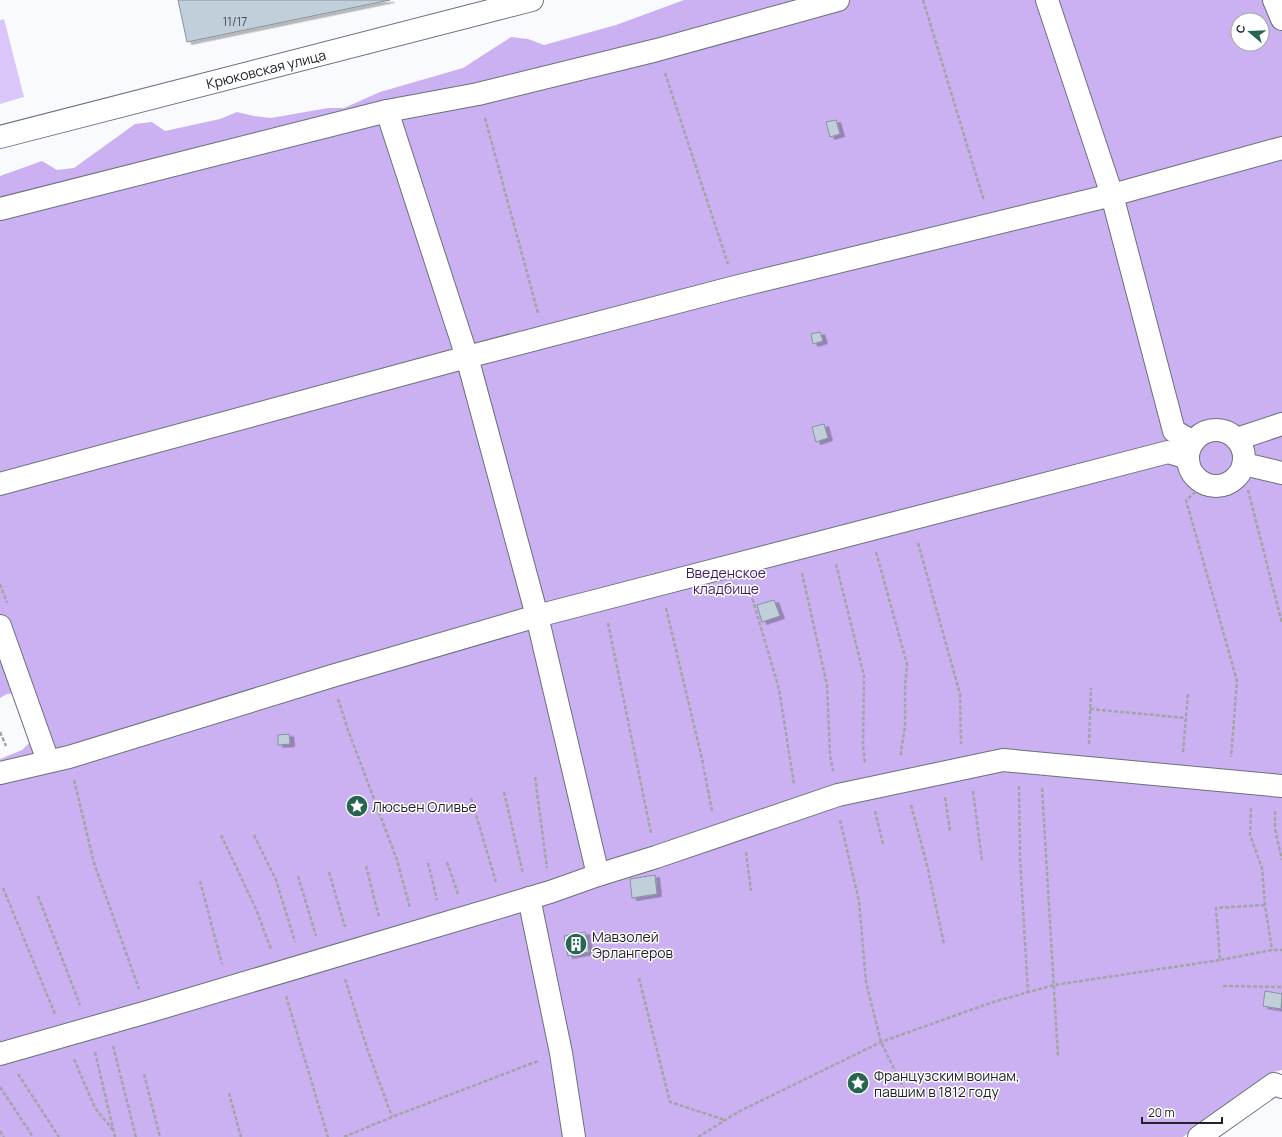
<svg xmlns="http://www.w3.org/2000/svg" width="1282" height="1137" font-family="Manrope,sans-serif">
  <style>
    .green { fill: #dac6f9 }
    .forest { fill: #cbb1f2; fill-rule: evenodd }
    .building { fill: #c1cfdb; stroke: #86939f; filter: url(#shadow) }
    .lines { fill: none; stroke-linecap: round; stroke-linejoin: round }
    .minor-casing { stroke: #69707e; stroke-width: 24 }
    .path { stroke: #a2a4a8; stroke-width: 2.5; stroke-dasharray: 4 2; stroke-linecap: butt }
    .minor { stroke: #fff; stroke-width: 22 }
    .labels { text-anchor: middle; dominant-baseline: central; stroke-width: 3; stroke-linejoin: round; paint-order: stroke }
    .number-label { font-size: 12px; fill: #484e56 }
    .street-label { font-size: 14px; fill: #202329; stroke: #fff }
    .park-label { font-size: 14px; fill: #401b65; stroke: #fff }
    .poi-label { font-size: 14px; fill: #202329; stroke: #fff; text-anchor: start }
  </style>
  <defs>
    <filter id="shadow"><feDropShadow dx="4.5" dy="2.5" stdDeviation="0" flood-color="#0004"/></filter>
  </defs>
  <rect width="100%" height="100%" fill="#f9fafe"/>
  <path class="green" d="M4,19L24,97L0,104V20Z"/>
  <path class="forest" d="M684,0H1282V1070L1273,1072L1183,1137H0V759L22,750L34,738L33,691L7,694L0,698V176L42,161L57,170L74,168L135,124L152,122L165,131L220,119L237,112L254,116L271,118L328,108H344L380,92L463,68L511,37L528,39L544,45L616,25ZM1238,20H1262V44H1238Z"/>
  <g class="building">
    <path d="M178,0H390L187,42Z"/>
    <path d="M836,120L840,134L830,137L826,122Z"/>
    <path d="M820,332L823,341L813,344L811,334Z"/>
    <path d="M824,424L828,438L816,442L812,427Z"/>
    <path d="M774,600L780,616L762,622L757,605Z"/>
    <path d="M289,734L290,744L278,745V735Z"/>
    <path d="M655,875L657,894L632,898L630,879Z"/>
    <path d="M585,932L589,952L568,956L564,936Z"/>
    <path d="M1265,991L1282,994L1281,1009L1263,1006Z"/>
  </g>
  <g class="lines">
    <g class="minor-casing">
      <g id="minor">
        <path d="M1047,0L1112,195L1174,431L1193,442"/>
        <path d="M1274,0L1282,19"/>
        <path d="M387,111L467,357L537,616L598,875"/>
        <path d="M0,137L532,0"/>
        <path d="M0,209L387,111L478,94L657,50L838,0"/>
        <circle cx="1216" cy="458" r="28"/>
        <path d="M1237,439L1282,424"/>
        <path d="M1244,464L1282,473"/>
        <path d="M0,484L467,357L735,287L1112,195L1282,148"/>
        <path d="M0,626L48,761"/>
        <path d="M0,773L69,757L332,676L537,616L603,599L1168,452L1188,458"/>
        <path d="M529,898L561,1053L574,1137"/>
        <path d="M0,1054L147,1012L550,892L598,875L656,857L838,795L1003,760L1282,786"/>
        <path d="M1199,1137L1274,1084L1282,1087"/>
      </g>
    </g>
    <g class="path">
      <path d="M923,0L984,201"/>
      <path d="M665,73L728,264"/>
      <path d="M485,118L538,313"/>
      <path d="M1205,484L1186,500L1237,681L1231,757"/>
      <path d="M1248,490L1282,623"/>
      <path d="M918,543L960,694L961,744"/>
      <path d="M876,552L907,664L905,687V727L901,751V757"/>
      <path d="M836,564L864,676L863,746L865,763"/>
      <path d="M802,573L827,685L830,755L833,771"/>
      <path d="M0,584L7,603"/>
      <path d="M749,587L779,689L794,784"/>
      <path d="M666,608L702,759L712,811"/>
      <path d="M608,623L651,833"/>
      <path d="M338,699L348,730L397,860L410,908"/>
      <path d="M1090,709L1186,718"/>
      <path d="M0,732L6,746"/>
      <path d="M1089,744L1091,688"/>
      <path d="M1183,752L1188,693"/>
      <path d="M535,777L547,868"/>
      <path d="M74,780L94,863L139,989"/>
      <path d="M1019,786L1020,859L1028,993"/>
      <path d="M1042,788L1058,1057"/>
      <path d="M973,791L982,861"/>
      <path d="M504,792L523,874"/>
      <path d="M945,797L950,831"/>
      <path d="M471,798L496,882"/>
      <path d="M911,805L927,865L944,944"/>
      <path d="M1251,808L1250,835L1262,868L1265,905L1272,950"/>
      <path d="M875,811L883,844"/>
      <path d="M1275,811V829L1282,860"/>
      <path d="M840,820L859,901L866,982L881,1042L906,1093"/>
      <path d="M221,835L256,909L271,949"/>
      <path d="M254,835L276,880L295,942"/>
      <path d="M746,852L751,891"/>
      <path d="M447,862L458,894"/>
      <path d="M428,863L437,900"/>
      <path d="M366,866L379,917"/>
      <path d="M329,872L345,927"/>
      <path d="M298,876L316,936"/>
      <path d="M200,881L222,964"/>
      <path d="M3,888L55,1014"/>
      <path d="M38,896L80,1005"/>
      <path d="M1265,905L1216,908L1220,960L1272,950H1282"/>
      <path d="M639,978L670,1102L725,1120"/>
      <path d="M345,979L367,1048L392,1117"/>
      <path d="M1223,986L1282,987"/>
      <path d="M286,996L328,1137"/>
      <path d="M113,1046L136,1137"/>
      <path d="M95,1052L115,1137"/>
      <path d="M74,1059L95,1108L113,1130"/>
      <path d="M18,1074L59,1137"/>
      <path d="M144,1074L160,1137"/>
      <path d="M0,1087L33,1137"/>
      <path d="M229,1093L241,1137"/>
      <path d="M0,1131L4,1137"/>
      <path d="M344,1137L392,1117L538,1061"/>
      <path d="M698,1137L738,1112L881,1042L993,1002L1054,985L1220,960"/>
    </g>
    <use href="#minor" class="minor"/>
  </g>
  <defs>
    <g id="sight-disc" transform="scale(1.15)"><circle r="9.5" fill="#266551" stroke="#fff"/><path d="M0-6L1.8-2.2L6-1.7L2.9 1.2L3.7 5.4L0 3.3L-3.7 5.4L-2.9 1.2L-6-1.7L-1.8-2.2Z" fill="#fff"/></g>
    <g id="building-disc" transform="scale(1.15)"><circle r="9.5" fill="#266551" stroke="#fff"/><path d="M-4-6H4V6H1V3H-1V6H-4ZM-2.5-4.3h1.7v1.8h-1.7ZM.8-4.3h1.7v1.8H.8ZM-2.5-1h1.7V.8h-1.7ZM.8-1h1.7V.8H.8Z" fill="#fff"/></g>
  </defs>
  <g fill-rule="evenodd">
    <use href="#sight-disc" x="357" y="806"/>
    <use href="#building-disc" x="576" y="944"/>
    <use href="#sight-disc" x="858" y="1083"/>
  </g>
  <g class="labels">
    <g class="number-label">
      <text x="235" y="21">11/17</text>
    </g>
    <g class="street-label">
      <text transform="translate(266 69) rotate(-14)">Крюковская улица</text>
    </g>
    <g class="park-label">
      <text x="726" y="572">Введенское<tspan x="726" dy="16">кладбище</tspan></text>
    </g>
    <g class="poi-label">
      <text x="372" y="806">Люсьен Оливье</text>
      <text x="592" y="936">Мавзолей<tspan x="592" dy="16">Эрлангеров</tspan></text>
      <text x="874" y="1075">Французским воинам,<tspan x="874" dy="16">павшим в 1812 году</tspan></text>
    </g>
  </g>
  <g transform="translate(1250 32) rotate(289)"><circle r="19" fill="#ffffff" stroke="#a6a7a9"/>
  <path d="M0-3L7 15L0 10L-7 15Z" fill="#266551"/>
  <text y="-6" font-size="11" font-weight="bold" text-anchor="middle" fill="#202329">С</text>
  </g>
  <path d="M1142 1117v6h80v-6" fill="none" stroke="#202329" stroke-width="2"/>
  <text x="1148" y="1117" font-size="12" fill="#202329" stroke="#ffffff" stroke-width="3" paint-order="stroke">20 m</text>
</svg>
